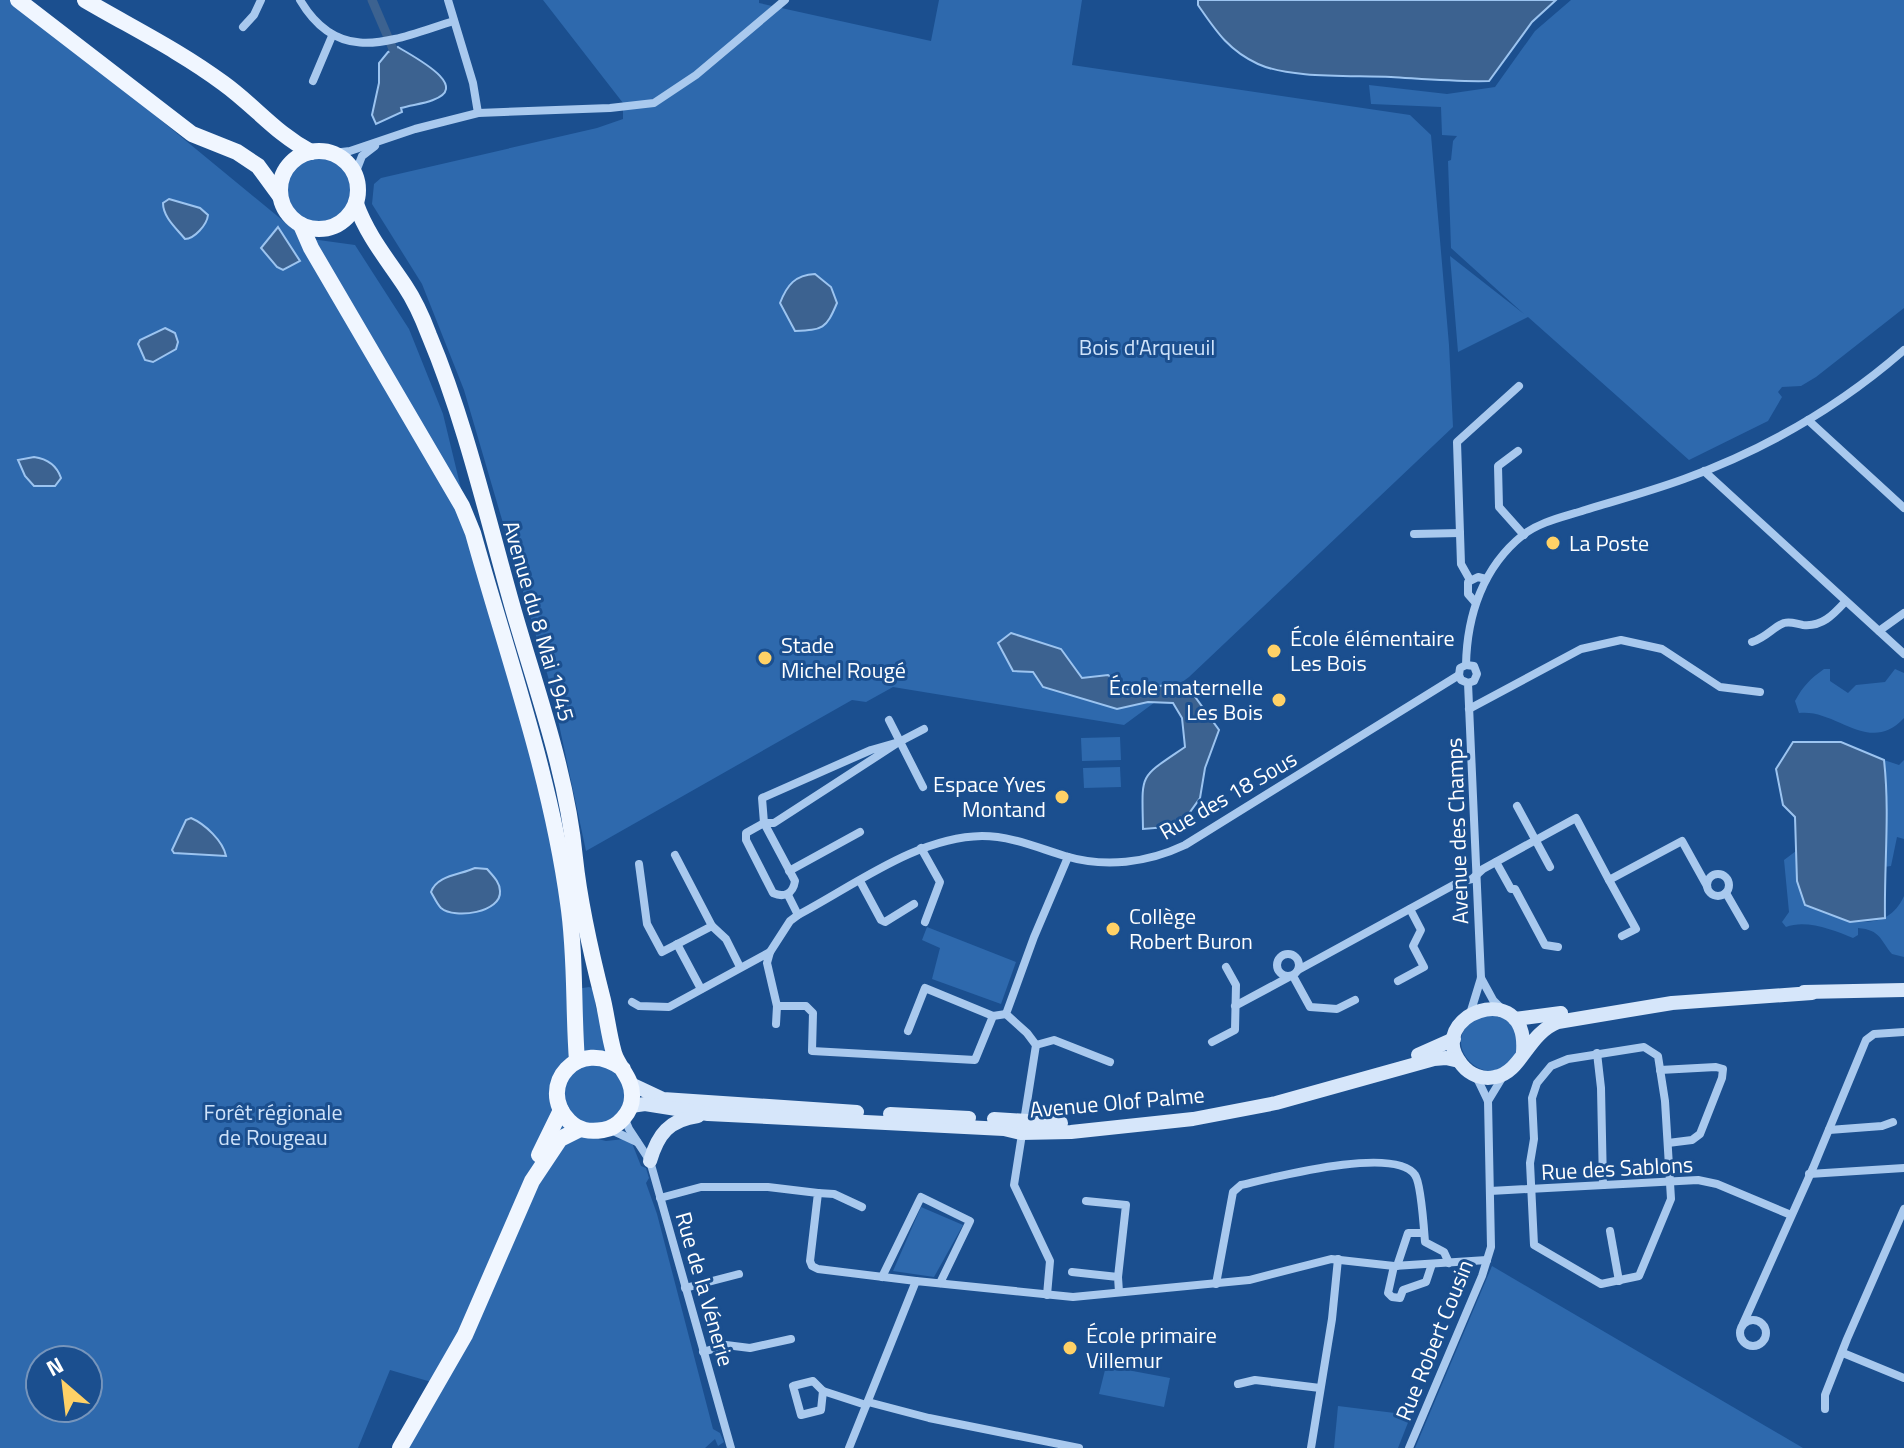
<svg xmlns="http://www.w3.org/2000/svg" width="1904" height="1448" font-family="'Titillium Web',sans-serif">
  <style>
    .green { fill: #2e69ad; fill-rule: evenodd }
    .water { fill: #3c6290; stroke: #9cc4f0; stroke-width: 2 }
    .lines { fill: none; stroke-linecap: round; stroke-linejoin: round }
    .canal { stroke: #3c6290; stroke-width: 9 }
    .street { stroke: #a9c9ee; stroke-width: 8 }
    .secondary { stroke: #d6e6fa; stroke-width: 14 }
    .primary { stroke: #f0f6ff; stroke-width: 16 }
    .poi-dot { fill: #ffd166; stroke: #1b4f8f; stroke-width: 3 }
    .labels { text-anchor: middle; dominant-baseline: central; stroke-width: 6; stroke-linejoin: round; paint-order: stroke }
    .park-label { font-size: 22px; fill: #cfe3fa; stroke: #1b4f8f }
    .poi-label { font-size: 22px; fill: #fff; stroke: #1b4f8f; text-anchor: start }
    .street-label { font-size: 22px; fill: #fff; stroke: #1b4f8f }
  </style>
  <rect width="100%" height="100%" fill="#1b4f8f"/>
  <g class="green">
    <path d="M0,0H15L304,238L355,245L409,329L443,414L492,617L551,829L557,861L570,990L589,987L594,989L596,1009L603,1017L628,1086L622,1115L582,1135L606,1141L624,1139L632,1143L641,1166L646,1168L649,1178L646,1183L657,1214L713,1429L720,1433L724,1442L718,1446L715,1439L705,1448H408L440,1388L428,1381L390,1370L358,1448H0ZM40,1360H88V1408H40Z"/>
    <path d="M543,0H759V3L931,41L939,0H1082L1072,65L1410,115L1431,135L1449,345L1453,427L1189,677L1124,725L893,687L866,702L852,700L586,851L551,687L464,390L422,284L372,204L374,184L381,178L597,128L623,119V103Z"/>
    <path d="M1571,0H1904V308L1816,377L1801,386L1782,387L1778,392L1782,397L1768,421L1689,460L1528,317L1458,352L1450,256L1524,314L1451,248L1448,161L1451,160L1453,141L1457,136L1442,135L1441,107L1371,104L1369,85L1447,94L1495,87L1535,31Z"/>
    <circle cx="319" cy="189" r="33"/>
    <path d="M1824,669H1830V681L1848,693L1856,685L1885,682L1895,669L1904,673V718C1869,756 1836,708 1799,713L1795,701C1803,686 1810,679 1824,669Z"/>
    <path d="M1120,737L1121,760L1082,761L1081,738Z"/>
    <path d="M1884,760L1899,765L1904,760V839L1897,837L1891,866L1884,867Z"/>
    <path d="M1120,767L1121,787L1084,788L1083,768Z"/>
    <path d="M1796,851L1797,881L1805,906C1837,918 1885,939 1904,896V957L1892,954C1880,940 1881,930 1858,928V935L1853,938C1834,930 1806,919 1786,927L1782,922L1789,912L1784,860Z"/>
    <path d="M927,927L1016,962L1001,1004L932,979L940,948L922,940Z"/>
    <path d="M1483,1013L1512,1020L1520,1049C1516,1055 1510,1065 1504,1068C1482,1081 1451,1053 1464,1030C1468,1024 1477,1018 1483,1013Z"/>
    <path d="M921,1207L963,1225L934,1277L893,1271Z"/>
    <path d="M1492,1266L1803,1448H1415Z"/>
    <path d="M1106,1366L1170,1378L1164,1407L1099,1394Z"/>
    <path d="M1338,1406L1411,1415L1398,1448H1334Z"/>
  </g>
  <g class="water">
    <path d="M1198,0H1556L1532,22L1489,81C1456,82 1424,79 1391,77C1354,75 1291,79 1258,64C1228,50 1216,31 1198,5Z"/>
    <path d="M398,47C410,55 473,86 433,100C423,104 411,105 401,108L402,112L376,124L372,115L379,83V63L388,52Z"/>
    <path d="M169,199L200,208L208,215C207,225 194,239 185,239C176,228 163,217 163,203Z"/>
    <path d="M278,227L300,261L283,270L277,267L261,248Z"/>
    <path d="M815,274L831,287L837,303C826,329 823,330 795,331L780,303C787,285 795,275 815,274Z"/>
    <path d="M165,328L175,333L178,342L176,349L153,362L145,360L138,344L140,340Z"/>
    <path d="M34,457C48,459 57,466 61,478L55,486H34L25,476L18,460Z"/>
    <path d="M1011,633L1061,649L1082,678L1108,675L1131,692L1174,683L1182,693L1193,694L1219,730L1205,768L1200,798L1180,826L1143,829C1142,772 1138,779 1185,747L1182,718L1173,703L1148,702L1117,709L1043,687L1033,672L1013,671L998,643Z"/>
    <path d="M1793,742H1841L1884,760C1890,813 1884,865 1885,918L1850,922L1805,905L1797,881L1795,817L1783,805L1776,769Z"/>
    <path d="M191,818C205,824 223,841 226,856L174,853L172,850L186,820Z"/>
    <path d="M475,868L487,869C492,875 500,882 500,891C502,912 455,920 441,908C437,904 434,897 431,892C437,875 460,875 475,868Z"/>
  </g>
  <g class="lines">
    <path class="canal" d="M372,0L393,49"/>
    <g class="street">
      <path d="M300,0C340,68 394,39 454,21"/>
      <path d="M448,0L473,83L478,113"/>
      <path d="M243,27L254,15L261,0"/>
      <path d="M313,81L332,36"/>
      <path d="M333,153L350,151L415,129L478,113L610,108L654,103L696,75L785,0"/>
      <path d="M355,174L362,156L375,146"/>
      <path d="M1808,420L1904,508"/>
      <path d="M1518,451L1498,466L1499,507L1524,535"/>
      <path d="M1704,471L1904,654"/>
      <path d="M1414,534L1460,533"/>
      <path d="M1470,580L1461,564L1457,442L1519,386"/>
      <path d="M1475,602L1468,594V582L1478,577L1486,579"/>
      <path d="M1879,631L1904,613"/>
      <path d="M1752,642C1767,637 1773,627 1784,623C1791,621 1796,624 1803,625C1822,627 1833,615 1845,602"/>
      <path d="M1466,665L1474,666L1477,674L1474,681L1468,683"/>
      <path d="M1459,675L1461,680L1468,683L1481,978L1470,1014"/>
      <path d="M1469,709L1581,649L1621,640L1662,649L1720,687L1760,692"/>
      <path d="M889,720L923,787"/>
      <path d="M899,742L774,823H764L762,798L871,750Z"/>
      <path d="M899,742L924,729"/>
      <path d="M1517,806L1550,867"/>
      <path d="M764,823L795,881C793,894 784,898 773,893L746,840V833Z"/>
      <path d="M921,848L940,882L925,922"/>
      <path d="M675,855L712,926"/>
      <path d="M1496,862L1511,889H1515L1545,945L1558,947"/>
      <path d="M639,864L647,924L662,952L712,926L726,939L740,967"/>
      <path d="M789,871L860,832"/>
      <circle cx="1718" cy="885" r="11"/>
      <path d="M1609,880L1636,929L1622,936"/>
      <path d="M860,881L881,920L885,922L914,904"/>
      <path d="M1726,893L1745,926"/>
      <path d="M788,895L798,915"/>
      <path d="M677,944L701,989"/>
      <circle cx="1288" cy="965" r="11"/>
      <path d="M1298,970L1459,882L1472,879L1483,869L1576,818L1609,880L1682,841L1707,886"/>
      <path d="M1293,976L1310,1007L1337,1009L1355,1000"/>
      <path d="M1481,978L1493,1000L1502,1009"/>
      <path d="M1398,981L1424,967L1413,946L1421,930L1410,909"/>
      <path d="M632,1002L639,1006L669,1007L770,952"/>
      <path d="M777,1006H806L813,1013L812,1051L975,1060L993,1016L1006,1014"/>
      <path d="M1235,1006L1289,977"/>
      <path d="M776,1024L777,1006L767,963L770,952L790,921L798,915C855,885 917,837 982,836C1012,836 1038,848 1065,856C1105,868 1147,863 1185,845L1459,675L1460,668L1466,665C1467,615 1483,567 1523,535C1541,521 1564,517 1585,510C1618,500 1651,491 1684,479C1764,450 1840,406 1904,350"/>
      <path d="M908,1031L925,988L993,1016"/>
      <path d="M1212,1042L1235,1030L1236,985L1226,967"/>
      <path d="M1036,1045L1054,1040L1110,1062"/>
      <path d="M1644,1047L1658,1056L1665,1101L1671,1199L1639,1276L1601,1284L1534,1245L1530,1163L1534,1139L1532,1098L1537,1083L1551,1066L1568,1059Z"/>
      <path d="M1597,1053L1601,1088L1603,1185"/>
      <path d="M1660,1070L1716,1067L1723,1069L1722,1078L1700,1134L1692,1140L1668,1143"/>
      <path d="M1488,1101L1502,1078"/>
      <path d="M624,1117L629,1129L650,1161L731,1448"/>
      <path d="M609,1129L637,1142"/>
      <path d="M1829,1130L1882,1126L1893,1122"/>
      <path d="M1809,1174L1904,1168"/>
      <path d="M1490,1191L1698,1180L1717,1184L1791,1215"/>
      <path d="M818,1193L834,1194L862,1207"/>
      <path d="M660,1198L701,1187H768L818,1193L810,1261L812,1266L818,1269L916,1281"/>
      <path d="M1086,1201L1126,1205L1118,1277"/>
      <path d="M1610,1231L1619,1281"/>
      <path d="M1394,1266L1388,1293L1392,1297L1400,1298L1403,1290L1426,1282L1432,1264"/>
      <path d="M1397,1266L1408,1233H1424"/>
      <path d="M1072,1272L1118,1277L1119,1292"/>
      <path d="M882,1277L921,1197L970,1221L940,1283"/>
      <path d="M1216,1284L1233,1192L1241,1185C1272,1178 1395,1145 1415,1175C1421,1183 1424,1229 1425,1242L1444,1252L1449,1263"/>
      <path d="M685,1288L739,1274"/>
      <path d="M1047,1295L1050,1261L1014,1185L1036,1045L1027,1033L1006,1014L1034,937L1068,857"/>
      <circle cx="1753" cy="1333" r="13"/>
      <path d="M1743,1324L1813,1168L1866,1040L1874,1034L1904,1032"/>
      <path d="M703,1352L726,1345L750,1348L791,1339"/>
      <path d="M1843,1353L1904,1378"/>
      <path d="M813,1381L823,1391L821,1410L801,1415L793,1386Z"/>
      <path d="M1238,1384L1255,1380L1320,1388"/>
      <path d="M823,1391L866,1405"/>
      <path d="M868,1402L929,1418L1079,1448"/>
      <path d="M1825,1409V1395L1847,1339L1904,1209"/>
      <path d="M849,1448L916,1281L1073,1297L1249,1280L1331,1259L1394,1266L1487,1260"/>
      <path d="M1311,1448L1332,1319L1338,1259"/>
      <path d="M1409,1448L1482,1276L1491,1247L1488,1101L1476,1076"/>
    </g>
    <g class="secondary">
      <path d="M1804,992L1904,990"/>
      <path d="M1515,1019L1561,1013"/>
      <path d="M1523,1052C1529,975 1421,1016 1462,1065C1470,1075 1483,1080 1495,1077C1522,1072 1527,1034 1558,1022L1672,1003L1812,993"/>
      <path d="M1418,1055L1454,1039"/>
      <path d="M631,1084L663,1099L857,1112"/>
      <path d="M631,1106L645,1104L708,1114L1004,1129L1021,1133L1071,1132L1193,1119L1276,1103L1434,1059L1446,1058L1459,1061"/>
      <path d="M890,1114L969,1118"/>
      <path d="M994,1119L1061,1123"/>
      <path d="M650,1161C658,1134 669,1120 698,1116"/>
    </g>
    <g class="primary">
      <path d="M18,0L192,134L237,152L258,166L280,196"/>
      <path d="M85,0C131,27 180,51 223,83C255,106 275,133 311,152"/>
      <circle cx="319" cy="190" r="39"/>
      <path d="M356,204C367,235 387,259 405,286C415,301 423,319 429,335C466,423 488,521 514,612C537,692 567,774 575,858C580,906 591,953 603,1000C607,1017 609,1036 614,1053C619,1069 633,1078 632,1097C632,1112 618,1128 603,1130C590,1132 579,1131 569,1121C535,1086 579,1035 623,1069"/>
      <path d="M301,225L311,248L462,506L473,533C507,655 551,777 568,903C576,955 573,1009 577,1061"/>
      <path d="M539,1155L561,1110"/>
      <path d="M400,1448L465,1335L532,1181L560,1139L580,1129"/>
    </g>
  </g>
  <g class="poi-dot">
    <circle cx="1553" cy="543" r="8"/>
    <circle cx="1274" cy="651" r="8"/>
    <circle cx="765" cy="658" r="8"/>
    <circle cx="1279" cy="700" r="8"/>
    <circle cx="1062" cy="797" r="8"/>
    <circle cx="1113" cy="929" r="8"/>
    <circle cx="1070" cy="1348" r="8"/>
  </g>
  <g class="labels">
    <g class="park-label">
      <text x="1147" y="347">Bois d'Arqueuil</text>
      <text x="273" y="1112">Forêt régionale<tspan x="273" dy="25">de Rougeau</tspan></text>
    </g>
    <g class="poi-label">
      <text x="1569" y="543">La Poste</text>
      <text x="1290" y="638">École élémentaire<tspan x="1290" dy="25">Les Bois</tspan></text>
      <text x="781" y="645">Stade<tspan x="781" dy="25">Michel Rougé</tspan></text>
      <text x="1263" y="687" text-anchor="end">École maternelle<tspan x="1263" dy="25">Les Bois</tspan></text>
      <text x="1046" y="784" text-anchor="end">Espace Yves<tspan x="1046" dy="25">Montand</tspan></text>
      <text x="1129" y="916">Collège<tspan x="1129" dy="25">Robert Buron</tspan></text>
      <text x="1086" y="1335">École primaire<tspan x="1086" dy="25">Villemur</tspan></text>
    </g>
    <g class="street-label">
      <text transform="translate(539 621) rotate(74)">Avenue du 8 Mai 1945</text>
      <text transform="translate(1228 795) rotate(-30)">Rue des 18 Sous</text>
      <text transform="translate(1457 831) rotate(-92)">Avenue des Champs</text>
      <text transform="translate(1117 1102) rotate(-5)">Avenue Olof Palme</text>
      <text transform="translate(1617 1168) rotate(-3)">Rue des Sablons</text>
      <text transform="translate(705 1289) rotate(74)">Rue de la Vénerie</text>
      <text transform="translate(1434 1340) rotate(-68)">Rue Robert Cousin</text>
    </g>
  </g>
  <g transform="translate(64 1384) rotate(332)"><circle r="38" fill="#1b4f8f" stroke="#7695bc" stroke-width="2"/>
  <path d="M0-6L14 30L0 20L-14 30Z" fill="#ffd166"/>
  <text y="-12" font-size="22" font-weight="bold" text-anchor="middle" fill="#ffffff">N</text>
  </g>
</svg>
